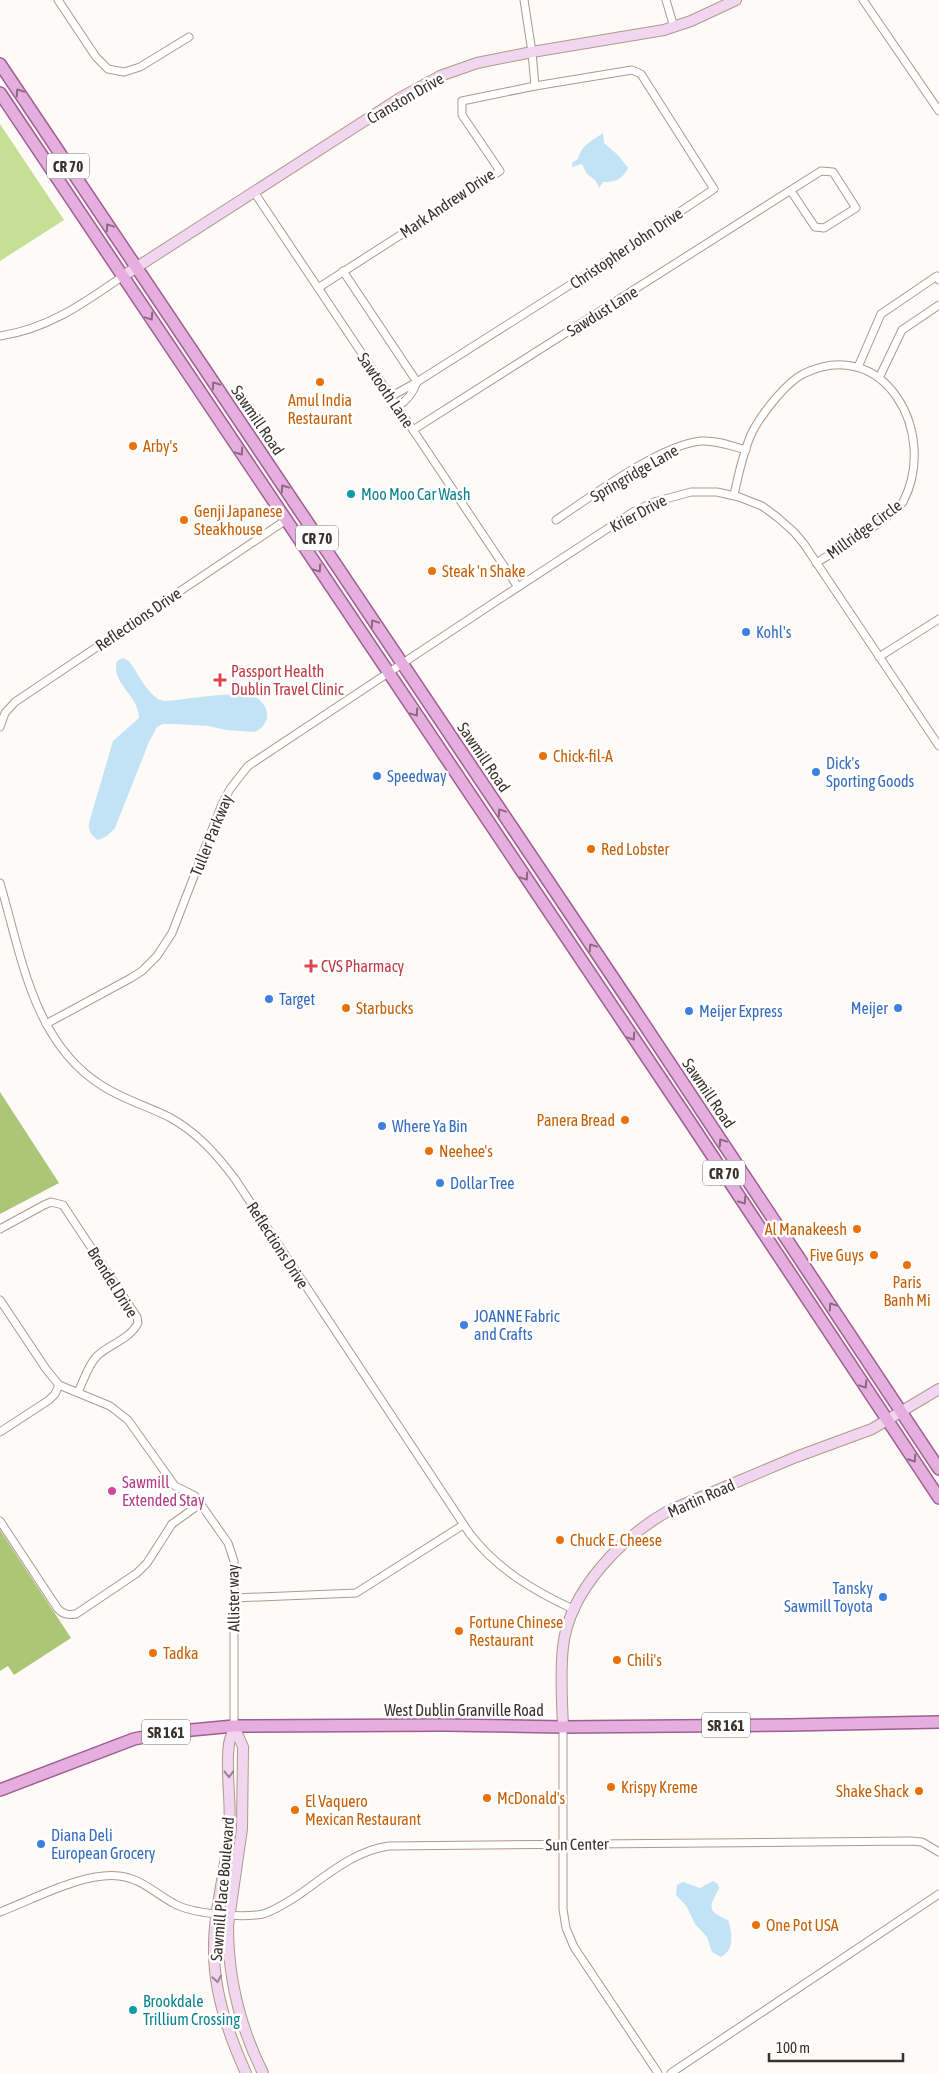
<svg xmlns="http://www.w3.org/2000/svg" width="939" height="2073" font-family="'Asap Condensed',sans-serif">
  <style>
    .green { fill: #c5df94 }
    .forest { fill: #abc676 }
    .water { fill: #c2e3f6 }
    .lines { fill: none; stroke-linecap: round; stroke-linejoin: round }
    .street-casing { stroke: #ab9a8c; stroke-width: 9 }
    .secondary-casing { stroke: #ab9a8c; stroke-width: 12 }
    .primary-casing { stroke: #9e5f92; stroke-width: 14 }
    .street { stroke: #fff; stroke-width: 7 }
    .secondary { stroke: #f2d6ef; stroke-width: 10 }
    .primary { stroke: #e6aedf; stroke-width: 11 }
    .oneway { stroke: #87697d }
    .oneway2 { stroke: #96848e }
    .food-dot { fill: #e8710a; stroke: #fff; stroke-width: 2 }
    .culture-dot { fill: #0f9aa8; stroke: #fff; stroke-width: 2 }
    .shop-dot { fill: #3f7fe0; stroke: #fff; stroke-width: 2 }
    .health-dot { fill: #e0444e; stroke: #fff; stroke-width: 2 }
    .hotel-dot { fill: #d1479c; stroke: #fff; stroke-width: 2 }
    .labels { text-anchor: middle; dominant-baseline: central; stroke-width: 5; stroke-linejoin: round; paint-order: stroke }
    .shield { fill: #fff; stroke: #746f6b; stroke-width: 1 }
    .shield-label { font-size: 15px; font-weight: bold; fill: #39312c }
    .street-label { font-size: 16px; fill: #39312c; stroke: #fff }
    .food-label { font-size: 16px; fill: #c56008; stroke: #fff; text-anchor: start }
    .culture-label { font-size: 16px; fill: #0d838f; stroke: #fff; text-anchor: start }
    .shop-label { font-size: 16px; fill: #366cbe; stroke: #fff; text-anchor: start }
    .health-label { font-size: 16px; fill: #be3a42; stroke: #fff; text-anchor: start }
    .hotel-label { font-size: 16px; fill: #b23c85; stroke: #fff; text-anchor: start }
  </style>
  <rect width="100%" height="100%" fill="#fefaf7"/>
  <path class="green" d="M0,124L64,220L0,261Z"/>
  <g class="forest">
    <path d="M0,1092L59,1183L0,1214Z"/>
    <path d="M0,1530L71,1638L14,1675L8,1666L0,1671Z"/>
  </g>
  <g class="water">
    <path d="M603,133L604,143L618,155L628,168C622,180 615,182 603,182L599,188L596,181L587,174L582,164L572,167V163L578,159C581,145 592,141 603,133Z"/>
    <path d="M123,658L129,661C138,673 150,700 165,701C189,699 230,691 252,696C261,699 268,707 267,717C266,724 261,729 255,732L226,730L208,726L174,724H163L157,727L149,742L115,828L107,836L98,840C91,836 88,830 89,823L113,741L139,718C140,696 110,683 117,661Z"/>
    <path d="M713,1881L718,1884L719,1888C710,1907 705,1910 728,1920C732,1932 735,1950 721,1957L712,1952L707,1937L695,1924L687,1907L676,1895L677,1885L683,1882L700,1888Z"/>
  </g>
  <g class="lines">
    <g class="street-casing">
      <g id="street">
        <path d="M58,0L96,57L108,69L124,72L140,67L189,37"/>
        <path d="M524,0L532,52L535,86"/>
        <path d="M666,0L674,27"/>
        <path d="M863,0L939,111"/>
        <path d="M254,192L518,587"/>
        <path d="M343,271L417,382"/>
        <path d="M318,288L500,171L462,115V101L535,86L632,70L641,74L714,189L584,276L417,382L390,397"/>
        <path d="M0,336C48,329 84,303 123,276"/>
        <path d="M858,367L881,314L937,276L939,280"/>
        <path d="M880,376L902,330L939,305"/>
        <path d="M397,407C407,401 413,393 417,382"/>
        <path d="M413,430L821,171L833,172L856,208L824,228L815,227L791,191"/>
        <path d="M734,495C738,476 745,443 755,427C765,410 786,383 803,374C884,334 939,433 903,502C885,523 840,548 816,563"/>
        <path d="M556,520C592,496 660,445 701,441C716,440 732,446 746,450"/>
        <path d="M879,657L939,619"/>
        <path d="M0,727L5,713L15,702L286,520"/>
        <path d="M0,883C21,954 33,1042 101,1085C122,1099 147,1106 169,1117C197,1132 217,1155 235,1179L470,1534C498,1570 534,1591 575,1610"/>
        <path d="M46,1024L131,978L142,971L157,956L172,933L222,804L230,789L248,766L495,602L633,512L654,502L691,492H717L739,497L762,506L777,517L794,532L804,544L939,746"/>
        <path d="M0,1229L44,1205L51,1202L63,1205L137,1317L138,1323C130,1339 110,1344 97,1356C88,1365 84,1380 78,1392"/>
        <path d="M0,1300L46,1369L59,1385L110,1406L128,1420L175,1486L195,1496L228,1543L234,1561V1726"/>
        <path d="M0,1432L49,1400L55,1394L59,1385"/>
        <path d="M0,1521L58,1609C64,1615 69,1615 76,1614L137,1573L147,1563L172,1524L200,1504"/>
        <path d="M234,1598L356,1593L463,1525"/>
        <path d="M563,1727V1909L566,1928L574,1947L658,2073"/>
        <path d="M0,1912C34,1899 83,1872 119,1876C140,1878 155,1893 173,1903C191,1914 242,1918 263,1914C276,1910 288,1902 300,1894C327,1875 356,1850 389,1846L910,1841L922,1842L939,1852"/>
        <path d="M671,2073L939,1894"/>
      </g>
    </g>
    <g class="secondary-casing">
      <g id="secondary">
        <path d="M123,276L400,98L440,76L477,63L532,52L664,30L691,21L736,0"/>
        <path d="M234,1726L243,1747L242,1829L228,1926C228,1978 240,2027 263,2073"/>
        <path d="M234,1726C233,1732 230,1738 229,1744C225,1770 232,1804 229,1832C226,1872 213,1912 214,1952C214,1994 229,2036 246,2073"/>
        <path d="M563,1727C562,1700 560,1673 563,1647C569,1590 623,1536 670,1510L796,1457L872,1429L939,1389"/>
      </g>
    </g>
    <g class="primary-casing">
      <g id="primary">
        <path d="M0,64L630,1003L939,1469"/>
        <path d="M0,93L688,1119L939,1498"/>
        <path d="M0,1790L134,1739L170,1732L234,1726L444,1725L563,1727L789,1725L939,1722"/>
      </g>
    </g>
    <use href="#street" class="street"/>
    <use href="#secondary" class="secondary"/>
    <use href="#primary" class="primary"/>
  </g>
  <defs><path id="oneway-chevron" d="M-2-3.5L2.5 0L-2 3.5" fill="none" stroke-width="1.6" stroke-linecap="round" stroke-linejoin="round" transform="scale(1.25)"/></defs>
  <g class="oneway">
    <use href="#oneway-chevron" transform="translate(19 92) rotate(-124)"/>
    <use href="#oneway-chevron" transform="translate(109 227) rotate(-124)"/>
    <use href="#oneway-chevron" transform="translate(150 317) rotate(56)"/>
    <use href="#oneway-chevron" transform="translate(215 385) rotate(-124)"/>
    <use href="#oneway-chevron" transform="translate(240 452) rotate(56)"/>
    <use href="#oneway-chevron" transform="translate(284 488) rotate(-124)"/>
    <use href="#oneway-chevron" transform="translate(318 569) rotate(56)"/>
    <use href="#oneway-chevron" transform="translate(374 623) rotate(-124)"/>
    <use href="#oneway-chevron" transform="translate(415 713) rotate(56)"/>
    <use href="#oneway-chevron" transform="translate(501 812) rotate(-124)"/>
    <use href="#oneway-chevron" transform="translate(525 877) rotate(56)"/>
    <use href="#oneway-chevron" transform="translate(592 947) rotate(-124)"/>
    <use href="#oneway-chevron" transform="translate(632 1037) rotate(56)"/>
    <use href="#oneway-chevron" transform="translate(722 1142) rotate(-124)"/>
    <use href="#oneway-chevron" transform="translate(743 1201) rotate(56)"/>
    <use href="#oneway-chevron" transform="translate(832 1306) rotate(-124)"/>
    <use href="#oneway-chevron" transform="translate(864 1385) rotate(56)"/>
    <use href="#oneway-chevron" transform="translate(913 1459) rotate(57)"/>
  </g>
  <g class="oneway2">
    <use href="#oneway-chevron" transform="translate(229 1774) rotate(89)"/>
    <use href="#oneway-chevron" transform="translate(217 1979) rotate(81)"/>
  </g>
  <g class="food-dot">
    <circle cx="320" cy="382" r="5"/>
    <circle cx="133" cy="446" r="5"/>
    <circle cx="184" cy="520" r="5"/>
    <circle cx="432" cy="571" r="5"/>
    <circle cx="543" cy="756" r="5"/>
    <circle cx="591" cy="849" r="5"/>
    <circle cx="346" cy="1008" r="5"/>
    <circle cx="625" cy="1120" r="5"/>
    <circle cx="429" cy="1151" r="5"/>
    <circle cx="857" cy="1229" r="5"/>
    <circle cx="874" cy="1255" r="5"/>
    <circle cx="907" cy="1265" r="5"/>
    <circle cx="560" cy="1540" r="5"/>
    <circle cx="459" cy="1631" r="5"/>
    <circle cx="153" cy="1653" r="5"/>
    <circle cx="617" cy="1660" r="5"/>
    <circle cx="611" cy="1787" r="5"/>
    <circle cx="919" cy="1791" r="5"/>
    <circle cx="487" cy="1798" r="5"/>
    <circle cx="295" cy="1810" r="5"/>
    <circle cx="756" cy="1925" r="5"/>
  </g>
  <g class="culture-dot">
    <circle cx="351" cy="494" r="5"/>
    <circle cx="133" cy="2010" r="5"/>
  </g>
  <g class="shop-dot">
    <circle cx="746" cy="632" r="5"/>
    <circle cx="816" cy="772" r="5"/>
    <circle cx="377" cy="776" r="5"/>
    <circle cx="269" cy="999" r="5"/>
    <circle cx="898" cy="1008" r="5"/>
    <circle cx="689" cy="1011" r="5"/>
    <circle cx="382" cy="1126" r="5"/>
    <circle cx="440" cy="1183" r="5"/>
    <circle cx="464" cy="1325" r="5"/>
    <circle cx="883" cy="1597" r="5"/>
    <circle cx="41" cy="1844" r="5"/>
  </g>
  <g class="health-dot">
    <path d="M217.5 672.5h5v5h5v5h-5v5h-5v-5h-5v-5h5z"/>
    <path d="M308.5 958.5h5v5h5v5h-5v5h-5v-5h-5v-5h5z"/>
  </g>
  <circle class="hotel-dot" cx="112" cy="1491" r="5"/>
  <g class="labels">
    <g class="shield">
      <rect x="47" y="153.5" width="42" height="25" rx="4"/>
      <rect x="296" y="525.5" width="42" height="25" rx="4"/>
      <rect x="703" y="1160.5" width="42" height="25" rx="4"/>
      <rect x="702" y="1712.5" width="48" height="25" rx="4"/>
      <rect x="142" y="1719.5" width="48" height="25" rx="4"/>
    </g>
    <g class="shield-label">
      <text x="68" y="166">CR 70</text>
      <text x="317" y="538">CR 70</text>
      <text x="724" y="1173">CR 70</text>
      <text x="726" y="1725">SR 161</text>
      <text x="166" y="1732">SR 161</text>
    </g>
    <g class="street-label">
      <text transform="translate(405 98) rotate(-30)">Cranston Drive</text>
      <text transform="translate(447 203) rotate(-34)">Mark Andrew Drive</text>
      <text transform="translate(626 248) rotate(-34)">Christopher John Drive</text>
      <text transform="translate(602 311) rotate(-32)">Sawdust Lane</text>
      <text transform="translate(386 390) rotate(56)">Sawtooth Lane</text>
      <text transform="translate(258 420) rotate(56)">Sawmill Road</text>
      <text transform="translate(634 473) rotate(-30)">Springridge Lane</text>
      <text transform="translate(638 513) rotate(-28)">Krier Drive</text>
      <text transform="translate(864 529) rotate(-36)">Millridge Circle</text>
      <text transform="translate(138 619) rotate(-34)">Reflections Drive</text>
      <text transform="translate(484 757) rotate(56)">Sawmill Road</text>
      <text transform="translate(211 835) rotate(-68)">Tuller Parkway</text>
      <text transform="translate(709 1093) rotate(56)">Sawmill Road</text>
      <text transform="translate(278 1245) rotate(57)">Reflections Drive</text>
      <text transform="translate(113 1282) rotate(58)">Brendel Drive</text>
      <text transform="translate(701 1498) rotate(-24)">Martin Road</text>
      <text transform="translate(233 1598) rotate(-91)">Allister way</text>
      <text x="464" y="1710">West Dublin Granville Road</text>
      <text transform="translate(577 1844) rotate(-1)">Sun Center</text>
      <text transform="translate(222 1889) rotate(-85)">Sawmill Place Boulevard</text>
    </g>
    <g class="food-label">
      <text x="320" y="400" text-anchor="middle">Amul India<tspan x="320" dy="18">Restaurant</tspan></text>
      <text x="143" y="446">Arby's</text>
      <text x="194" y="511">Genji Japanese<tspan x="194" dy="18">Steakhouse</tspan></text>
      <text x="442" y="571">Steak 'n Shake</text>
      <text x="553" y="756">Chick-fil-A</text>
      <text x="601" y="849">Red Lobster</text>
      <text x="356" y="1008">Starbucks</text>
      <text x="615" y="1120" text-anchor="end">Panera Bread</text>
      <text x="439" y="1151">Neehee's</text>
      <text x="847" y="1229" text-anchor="end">Al Manakeesh</text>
      <text x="864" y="1255" text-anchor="end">Five Guys</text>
      <text x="907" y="1282" text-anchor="middle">Paris<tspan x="907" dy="18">Banh Mi</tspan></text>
      <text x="570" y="1540">Chuck E. Cheese</text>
      <text x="469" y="1622">Fortune Chinese<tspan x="469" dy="18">Restaurant</tspan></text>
      <text x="163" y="1653">Tadka</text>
      <text x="627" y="1660">Chili's</text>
      <text x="621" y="1787">Krispy Kreme</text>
      <text x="909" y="1791" text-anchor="end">Shake Shack</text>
      <text x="497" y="1798">McDonald's</text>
      <text x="305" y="1801">El Vaquero<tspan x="305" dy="18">Mexican Restaurant</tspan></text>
      <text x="766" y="1925">One Pot USA</text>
    </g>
    <g class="culture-label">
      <text x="361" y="494">Moo Moo Car Wash</text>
      <text x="143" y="2001">Brookdale<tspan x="143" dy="18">Trillium Crossing</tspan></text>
    </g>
    <g class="shop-label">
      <text x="756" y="632">Kohl's</text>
      <text x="826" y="763">Dick's<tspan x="826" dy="18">Sporting Goods</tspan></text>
      <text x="387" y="776">Speedway</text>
      <text x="279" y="999">Target</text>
      <text x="888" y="1008" text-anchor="end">Meijer</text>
      <text x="699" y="1011">Meijer Express</text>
      <text x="392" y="1126">Where Ya Bin</text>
      <text x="450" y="1183">Dollar Tree</text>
      <text x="474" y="1316">JOANNE Fabric<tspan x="474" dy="18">and Crafts</tspan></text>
      <text x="873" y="1588" text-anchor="end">Tansky<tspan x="873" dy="18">Sawmill Toyota</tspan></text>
      <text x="51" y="1835">Diana Deli<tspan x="51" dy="18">European Grocery</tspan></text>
    </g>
    <g class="health-label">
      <text x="231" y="671">Passport Health<tspan x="231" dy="18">Dublin Travel Clinic</tspan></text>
      <text x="321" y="966">CVS Pharmacy</text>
    </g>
    <g class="hotel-label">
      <text x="122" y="1482">Sawmill<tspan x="122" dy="18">Extended Stay</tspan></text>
    </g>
  </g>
  <path d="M769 2053v8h134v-8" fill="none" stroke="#39312c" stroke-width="2.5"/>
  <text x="776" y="2053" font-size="15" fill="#39312c" stroke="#ffffff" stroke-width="4" paint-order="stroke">100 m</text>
</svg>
